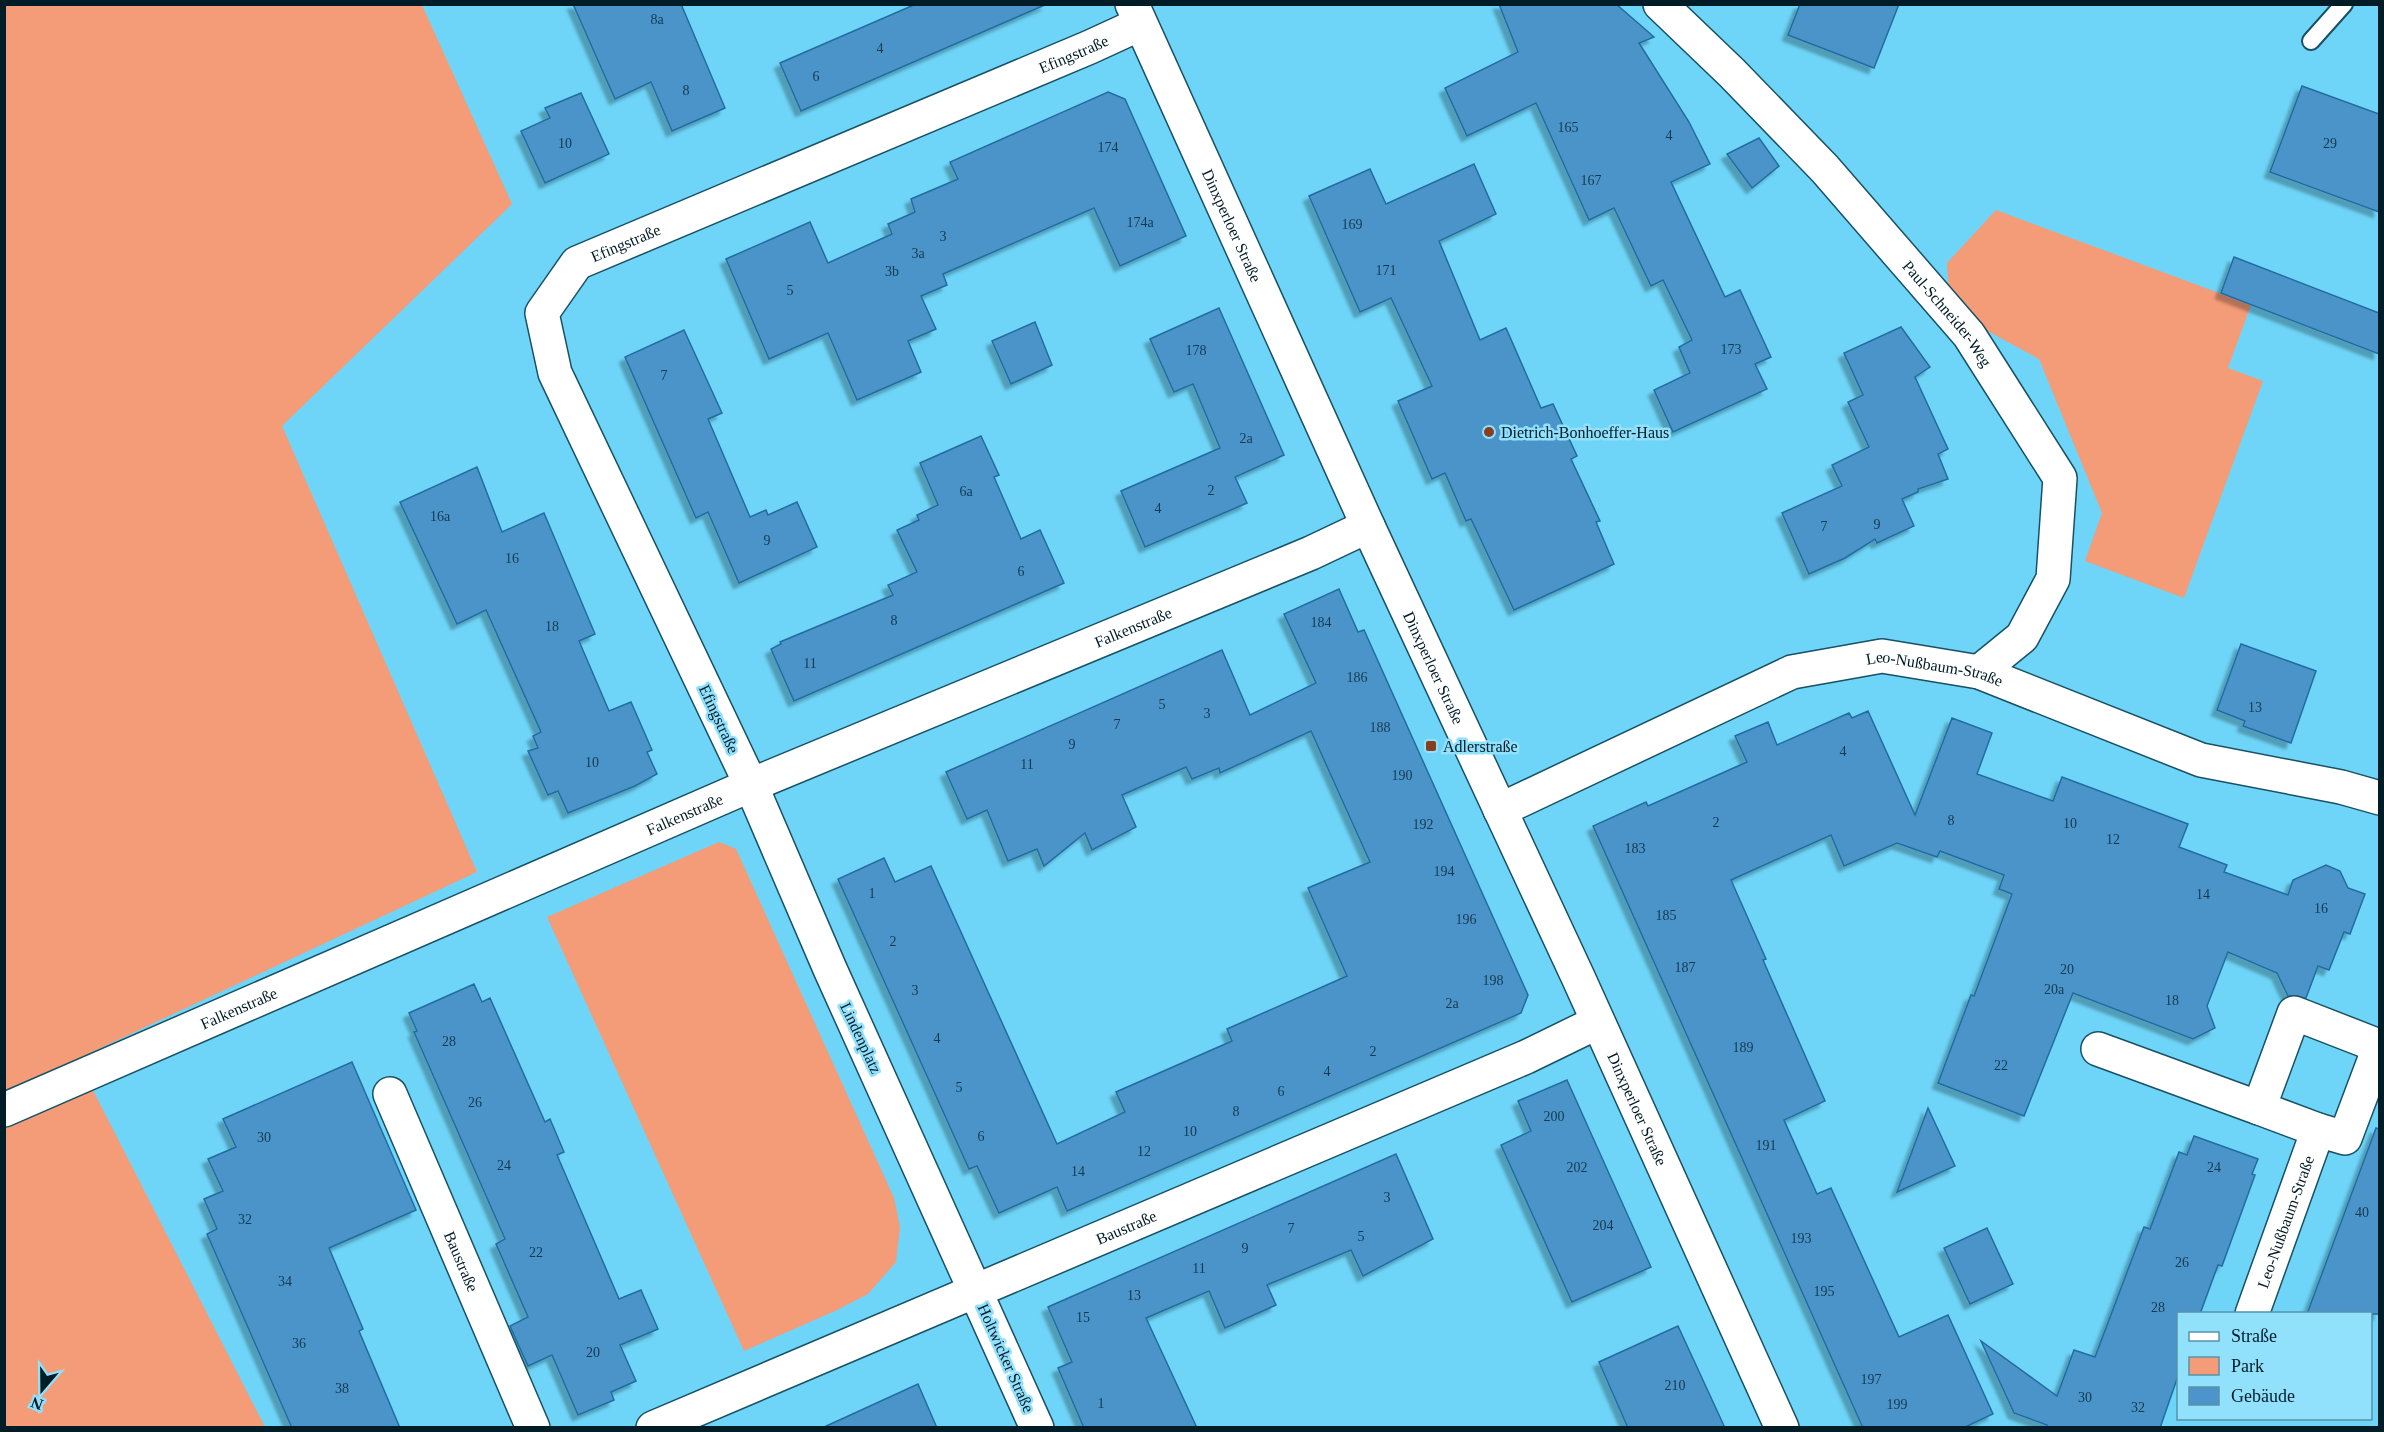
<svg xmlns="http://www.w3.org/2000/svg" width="2384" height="1432" font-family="Georgia,serif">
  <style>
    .green { fill: #f49b77 }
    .building { fill: #4c94c9; stroke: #216da0; stroke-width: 1.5; filter: url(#shadow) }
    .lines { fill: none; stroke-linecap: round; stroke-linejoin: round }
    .lane-casing { stroke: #185163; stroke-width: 20 }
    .street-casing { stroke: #185163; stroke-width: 36 }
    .primary-casing { stroke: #185163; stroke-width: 36 }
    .lane { stroke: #fff; stroke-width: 16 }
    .street { stroke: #fff; stroke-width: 33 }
    .primary { stroke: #fff; stroke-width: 33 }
    .poi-dot { fill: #873f20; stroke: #91e0fc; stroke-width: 2 }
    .labels { text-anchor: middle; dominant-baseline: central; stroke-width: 5; stroke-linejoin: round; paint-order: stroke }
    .number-label { font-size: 14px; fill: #133a50 }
    .street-label { font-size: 16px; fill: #001c27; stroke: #91e0fc }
    .poi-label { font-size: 16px; fill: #001c27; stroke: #91e0fc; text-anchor: start }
  </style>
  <defs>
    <filter id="shadow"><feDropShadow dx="-5.5" dy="5.5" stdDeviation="1.5" flood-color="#0004"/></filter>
  </defs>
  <rect width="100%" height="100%" fill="#6ed5f8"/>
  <g class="green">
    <path d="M5,5H422L512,204L282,426L477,872L77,1059L265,1427L5,1428Z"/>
    <path d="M1996,210L2251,305L2228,368L2263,381L2184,598L2085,561L2102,513L2039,359L1958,315L1949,298L1947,263Z"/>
    <path d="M719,842L736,849L894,1198L900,1227L896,1262L868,1294L835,1311L744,1351L547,917Z"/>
  </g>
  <g class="building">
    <path d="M573,4H681L725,108L672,131L651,82L615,99Z"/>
    <path d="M916,4H1047L801,111L780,63Z"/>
    <path d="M1499,4H1616L1654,37L1639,43L1689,122L1710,164L1671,182L1725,297L1740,290L1771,357L1755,364L1767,389L1673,432L1654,390L1690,373L1679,347L1692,340L1663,280L1651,286L1614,208L1589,220L1536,103L1467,136L1445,88L1518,52Z"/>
    <path d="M1800,4H1899L1874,68L1788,35Z"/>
    <path d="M2302,86L2379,114V212L2270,172Z"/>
    <path d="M1108,92L1125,99L1186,236L1120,266L1094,208L943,274L947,285L921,296L936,329L908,341L921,372L857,400L828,333L769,359L726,259L810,222L828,263L892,234L888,224L915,212L911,199L958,179L950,162Z"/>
    <path d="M581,93L609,154L545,183L521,131L550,118L545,108Z"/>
    <path d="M1759,138L1779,166L1752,188L1727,154Z"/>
    <path d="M1474,164L1496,214L1439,241L1480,340L1506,328L1541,408L1553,404L1577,456L1571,459L1600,521L1596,522L1614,564L1514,610L1471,519L1466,521L1445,473L1432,479L1398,401L1432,386L1391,298L1360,312L1309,196L1370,169L1386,204Z"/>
    <path d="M2234,257L2379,313V354L2221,293Z"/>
    <path d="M1219,308L1284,455L1235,477L1247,503L1145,547L1121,491L1220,448L1193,384L1174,392L1150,339Z"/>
    <path d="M1035,322L1052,365L1011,384L992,341Z"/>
    <path d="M1901,327L1930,367L1915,377L1948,449L1938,454L1948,479L1918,489V492L1902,499L1914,526L1877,543L1875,539L1845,558L1809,574L1782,513L1842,486L1832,465L1869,447L1848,402L1863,395L1844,353Z"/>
    <path d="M684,330L722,413L708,419L750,517L766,510L768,515L797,502L817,547L739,583L708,512L696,518L625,357Z"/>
    <path d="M981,436L999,475L994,477L1021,539L1040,530L1064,583L794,701L771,649L781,644L780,642L893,595L888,585L917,572L897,530L919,520L917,515L938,505L920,463Z"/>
    <path d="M477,467L502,532L544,513L595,634L579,641L609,711L631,702L652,750L647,752L657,774L635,786L568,813L558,791L548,795L528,751L538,748L533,736L541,732L486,610L457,624L400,502Z"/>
    <path d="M1339,589L1358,632L1364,630L1528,995L1521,1013L1067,1211L1057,1187L999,1213L977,1166L969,1169L838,879L884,858L895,882L931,866L1057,1144L1125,1112L1116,1092L1232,1041L1227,1029L1347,976L1308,888L1370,862L1311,731L1220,773L1219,768L1192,779L1186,767L1122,795L1136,827L1092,850L1085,833L1044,866L1037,849L1008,861L987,810L967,819L946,772L1222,650L1250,715L1316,683L1284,614Z"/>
    <path d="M2241,644L2316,671L2291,743L2243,726L2245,721L2217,710Z"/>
    <path d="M1868,711L1915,815L1952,718L1992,733L1977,774L2053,801L2062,777L2188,824L2179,847L2227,865L2224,872L2288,895L2293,880L2326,865L2340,871L2348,888L2365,894L2350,934L2344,932L2329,970L2318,966L2306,998L2288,996L2277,973L2228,952L2207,1006L2215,1028L2193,1039L2073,993L2024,1116L1938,1083L1971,995L1974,996L2012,894L1999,889L2004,875L1940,851L1937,857L1897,843L1844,866L1831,835L1731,880L1766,959L1763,960L1825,1101L1784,1120L1817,1194L1831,1188L1899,1337L1948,1315L1993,1414L1963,1428H1863L1593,826L1646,802L1648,806L1747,762L1735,736L1768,722L1777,745L1849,713L1852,718Z"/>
    <path d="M474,984L482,1002L490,998L545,1122L550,1119L564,1152L557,1155L619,1299L641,1290L658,1329L620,1345L636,1381L611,1392L614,1400L578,1415L552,1355L528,1366L510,1326L528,1317L496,1244L505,1239L414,1032L417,1031L409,1013Z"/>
    <path d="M352,1062L416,1210L329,1248L363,1329L359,1331L400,1428H292L207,1234L217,1229L204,1199L223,1191L208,1159L236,1147L223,1119Z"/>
    <path d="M1567,1080L1651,1267L1572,1302L1501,1145L1531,1131L1518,1101Z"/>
    <path d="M1928,1108L1955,1166L1897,1192Z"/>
    <path d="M2376,1128L2379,1129V1314H2307Z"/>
    <path d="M2194,1136L2258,1159L2252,1174L2255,1175L2222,1266L2218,1265L2200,1314H2178V1376L2160,1428H2046L2047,1425L2014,1413L1981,1341L2057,1396L2074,1350L2095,1357L2144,1227L2150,1229L2179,1152L2187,1155Z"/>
    <path d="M1396,1154L1433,1239L1363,1276L1351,1250L1267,1285L1276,1305L1225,1328L1209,1291L1146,1318L1197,1428H1084L1058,1368L1072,1362L1048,1307Z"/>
    <path d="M1987,1228L2013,1284L1970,1304L1944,1248Z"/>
    <path d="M1678,1326L1725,1428H1628L1599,1362Z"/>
    <path d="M918,1384L937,1428H822Z"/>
  </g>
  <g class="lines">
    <g class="lane-casing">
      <path id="lane" d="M2311,41L2344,4"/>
    </g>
    <g class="street-casing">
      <g id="street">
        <path id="s1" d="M1660,4L1732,73L1825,169L1969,335L2060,478L2053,579L2022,637L1979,672"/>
        <path id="s2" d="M1500,810L1792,672L1882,656L1979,672L2201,760L2341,787L2380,798"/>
        <path d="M2098,1049L2259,1108"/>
        <path id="s3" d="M390,1094L533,1428"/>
        <path id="s4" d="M4,1110L751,785L1311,553L1368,526"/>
        <path d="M2318,1130L2259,1108L2294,1013L2379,1046"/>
        <path id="s5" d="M2252,1314L2318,1130L2345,1138L2380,1045"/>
        <path id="s6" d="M653,1428L1526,1057L1598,1022"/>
        <path id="s7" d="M1037,1428L830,969L751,785L555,373L542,313L577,263L1090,47L1140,24"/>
      </g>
    </g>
    <g class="primary-casing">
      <g id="primary">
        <path id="s8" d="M1132,4L1368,526L1578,977L1782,1428"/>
      </g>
    </g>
    <use href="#lane" class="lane"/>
    <use href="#street" class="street"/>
    <use href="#primary" class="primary"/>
  </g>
  <g class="poi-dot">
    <circle cx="1489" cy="432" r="6"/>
    <rect x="1425" y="740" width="12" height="12" rx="3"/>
  </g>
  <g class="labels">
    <g class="number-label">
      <text x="657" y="19">8a</text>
      <text x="880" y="48">4</text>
      <text x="816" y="76">6</text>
      <text x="686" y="90">8</text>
      <text x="1568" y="127">165</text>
      <text x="1669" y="135">4</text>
      <text x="565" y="143">10</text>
      <text x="2330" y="143">29</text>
      <text x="1108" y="147">174</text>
      <text x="1591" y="180">167</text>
      <text x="1140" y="222">174a</text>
      <text x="1352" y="224">169</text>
      <text x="943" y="236">3</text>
      <text x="918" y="253">3a</text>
      <text x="1386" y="270">171</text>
      <text x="892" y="271">3b</text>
      <text x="790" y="290">5</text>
      <text x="1731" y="349">173</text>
      <text x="1196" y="350">178</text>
      <text x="664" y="375">7</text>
      <text x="1246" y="438">2a</text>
      <text x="1211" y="490">2</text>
      <text x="966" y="491">6a</text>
      <text x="1158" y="508">4</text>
      <text x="440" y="516">16a</text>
      <text x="1877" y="524">9</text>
      <text x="1824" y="526">7</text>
      <text x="767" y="540">9</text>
      <text x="512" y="558">16</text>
      <text x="1021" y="571">6</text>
      <text x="894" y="620">8</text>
      <text x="1321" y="622">184</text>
      <text x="552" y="626">18</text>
      <text x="810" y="663">11</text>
      <text x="1357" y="677">186</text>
      <text x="1162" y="704">5</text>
      <text x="2255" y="707">13</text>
      <text x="1207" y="713">3</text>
      <text x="1117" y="724">7</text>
      <text x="1380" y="727">188</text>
      <text x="1072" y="744">9</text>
      <text x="1843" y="751">4</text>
      <text x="592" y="762">10</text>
      <text x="1027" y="764">11</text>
      <text x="1402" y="775">190</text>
      <text x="1951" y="820">8</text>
      <text x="1716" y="822">2</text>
      <text x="2070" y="823">10</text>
      <text x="1423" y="824">192</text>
      <text x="2113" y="839">12</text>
      <text x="1635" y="848">183</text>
      <text x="1444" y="871">194</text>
      <text x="872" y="893">1</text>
      <text x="2203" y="894">14</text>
      <text x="2321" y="908">16</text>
      <text x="1666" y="915">185</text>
      <text x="1466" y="919">196</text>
      <text x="893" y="941">2</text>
      <text x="1685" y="967">187</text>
      <text x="2067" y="969">20</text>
      <text x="1493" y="980">198</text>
      <text x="2054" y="989">20a</text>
      <text x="915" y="990">3</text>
      <text x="2172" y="1000">18</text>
      <text x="1452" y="1003">2a</text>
      <text x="937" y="1038">4</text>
      <text x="449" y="1041">28</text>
      <text x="1743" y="1047">189</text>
      <text x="1373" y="1051">2</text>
      <text x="2001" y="1065">22</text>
      <text x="1327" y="1071">4</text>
      <text x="959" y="1087">5</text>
      <text x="1281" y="1091">6</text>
      <text x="475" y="1102">26</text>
      <text x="1236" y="1111">8</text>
      <text x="1554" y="1116">200</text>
      <text x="1190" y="1131">10</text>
      <text x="981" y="1136">6</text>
      <text x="264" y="1137">30</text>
      <text x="1766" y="1145">191</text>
      <text x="1144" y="1151">12</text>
      <text x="504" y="1165">24</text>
      <text x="1577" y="1167">202</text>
      <text x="2214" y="1167">24</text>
      <text x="1078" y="1171">14</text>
      <text x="1387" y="1197">3</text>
      <text x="2362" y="1212">40</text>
      <text x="245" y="1219">32</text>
      <text x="1603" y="1225">204</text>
      <text x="1291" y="1228">7</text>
      <text x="1361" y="1236">5</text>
      <text x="1801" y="1238">193</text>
      <text x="1245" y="1248">9</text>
      <text x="536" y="1252">22</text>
      <text x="2182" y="1262">26</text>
      <text x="1199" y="1268">11</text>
      <text x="285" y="1281">34</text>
      <text x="1824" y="1291">195</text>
      <text x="1134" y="1295">13</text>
      <text x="2158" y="1307">28</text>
      <text x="1083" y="1317">15</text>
      <text x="299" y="1343">36</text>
      <text x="593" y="1352">20</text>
      <text x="1871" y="1379">197</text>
      <text x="1675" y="1385">210</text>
      <text x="342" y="1388">38</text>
      <text x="2085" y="1397">30</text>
      <text x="1101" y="1403">1</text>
      <text x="1897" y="1404">199</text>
      <text x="2138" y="1407">32</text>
    </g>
    <g class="street-label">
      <text stroke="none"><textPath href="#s7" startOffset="1821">Efingstraße</textPath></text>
      <text stroke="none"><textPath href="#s8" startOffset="243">Dinxperloer Straße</textPath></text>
      <text stroke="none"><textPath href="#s7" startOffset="1335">Efingstraße</textPath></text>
      <text stroke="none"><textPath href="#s1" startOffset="423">Paul-Schneider-Weg</textPath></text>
      <text stroke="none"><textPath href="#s4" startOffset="1228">Falkenstraße</textPath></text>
      <text stroke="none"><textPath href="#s8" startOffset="729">Dinxperloer Straße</textPath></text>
      <text stroke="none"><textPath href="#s2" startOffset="468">Leo-Nußbaum-Straße</textPath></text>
      <text transform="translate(719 719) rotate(65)">Efingstraße</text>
      <text stroke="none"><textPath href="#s4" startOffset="742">Falkenstraße</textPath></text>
      <text stroke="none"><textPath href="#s4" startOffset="256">Falkenstraße</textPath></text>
      <text transform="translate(861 1038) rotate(65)">Lindenplatz</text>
      <text stroke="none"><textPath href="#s8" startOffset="1215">Dinxperloer Straße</textPath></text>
      <text stroke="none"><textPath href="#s5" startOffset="98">Leo-Nußbaum-Straße</textPath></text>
      <text stroke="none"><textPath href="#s6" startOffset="514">Baustraße</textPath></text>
      <text stroke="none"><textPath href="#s3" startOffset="182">Baustraße</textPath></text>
      <text transform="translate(1006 1358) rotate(66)">Holtwicker Straße</text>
    </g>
    <g class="poi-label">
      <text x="1501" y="432">Dietrich-Bonhoeffer-Haus</text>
      <text x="1443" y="746">Adlerstraße</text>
    </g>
  </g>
  <rect width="2384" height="1432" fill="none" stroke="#001c27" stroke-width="12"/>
  <rect x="2177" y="1312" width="195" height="108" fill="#91e0fc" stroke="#5792a7" stroke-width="1.5"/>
  <rect x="2189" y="1332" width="30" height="9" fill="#ffffff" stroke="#5792a7" stroke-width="1.5"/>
  <text x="2231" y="1342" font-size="18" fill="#001c27">Straße</text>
  <rect x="2189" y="1357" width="30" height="18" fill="#f49b77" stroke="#5792a7" stroke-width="1.5"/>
  <text x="2231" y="1372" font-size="18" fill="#001c27">Park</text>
  <rect x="2189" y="1387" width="30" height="18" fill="#4c94c9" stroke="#5792a7" stroke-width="1.5"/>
  <text x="2231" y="1402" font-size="18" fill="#001c27">Gebäude</text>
  <g transform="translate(42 1390) rotate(200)" stroke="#91e0fc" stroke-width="4.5" paint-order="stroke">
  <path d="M0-4.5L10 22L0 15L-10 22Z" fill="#001c27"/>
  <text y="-9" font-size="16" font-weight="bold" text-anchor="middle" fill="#001c27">N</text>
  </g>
</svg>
